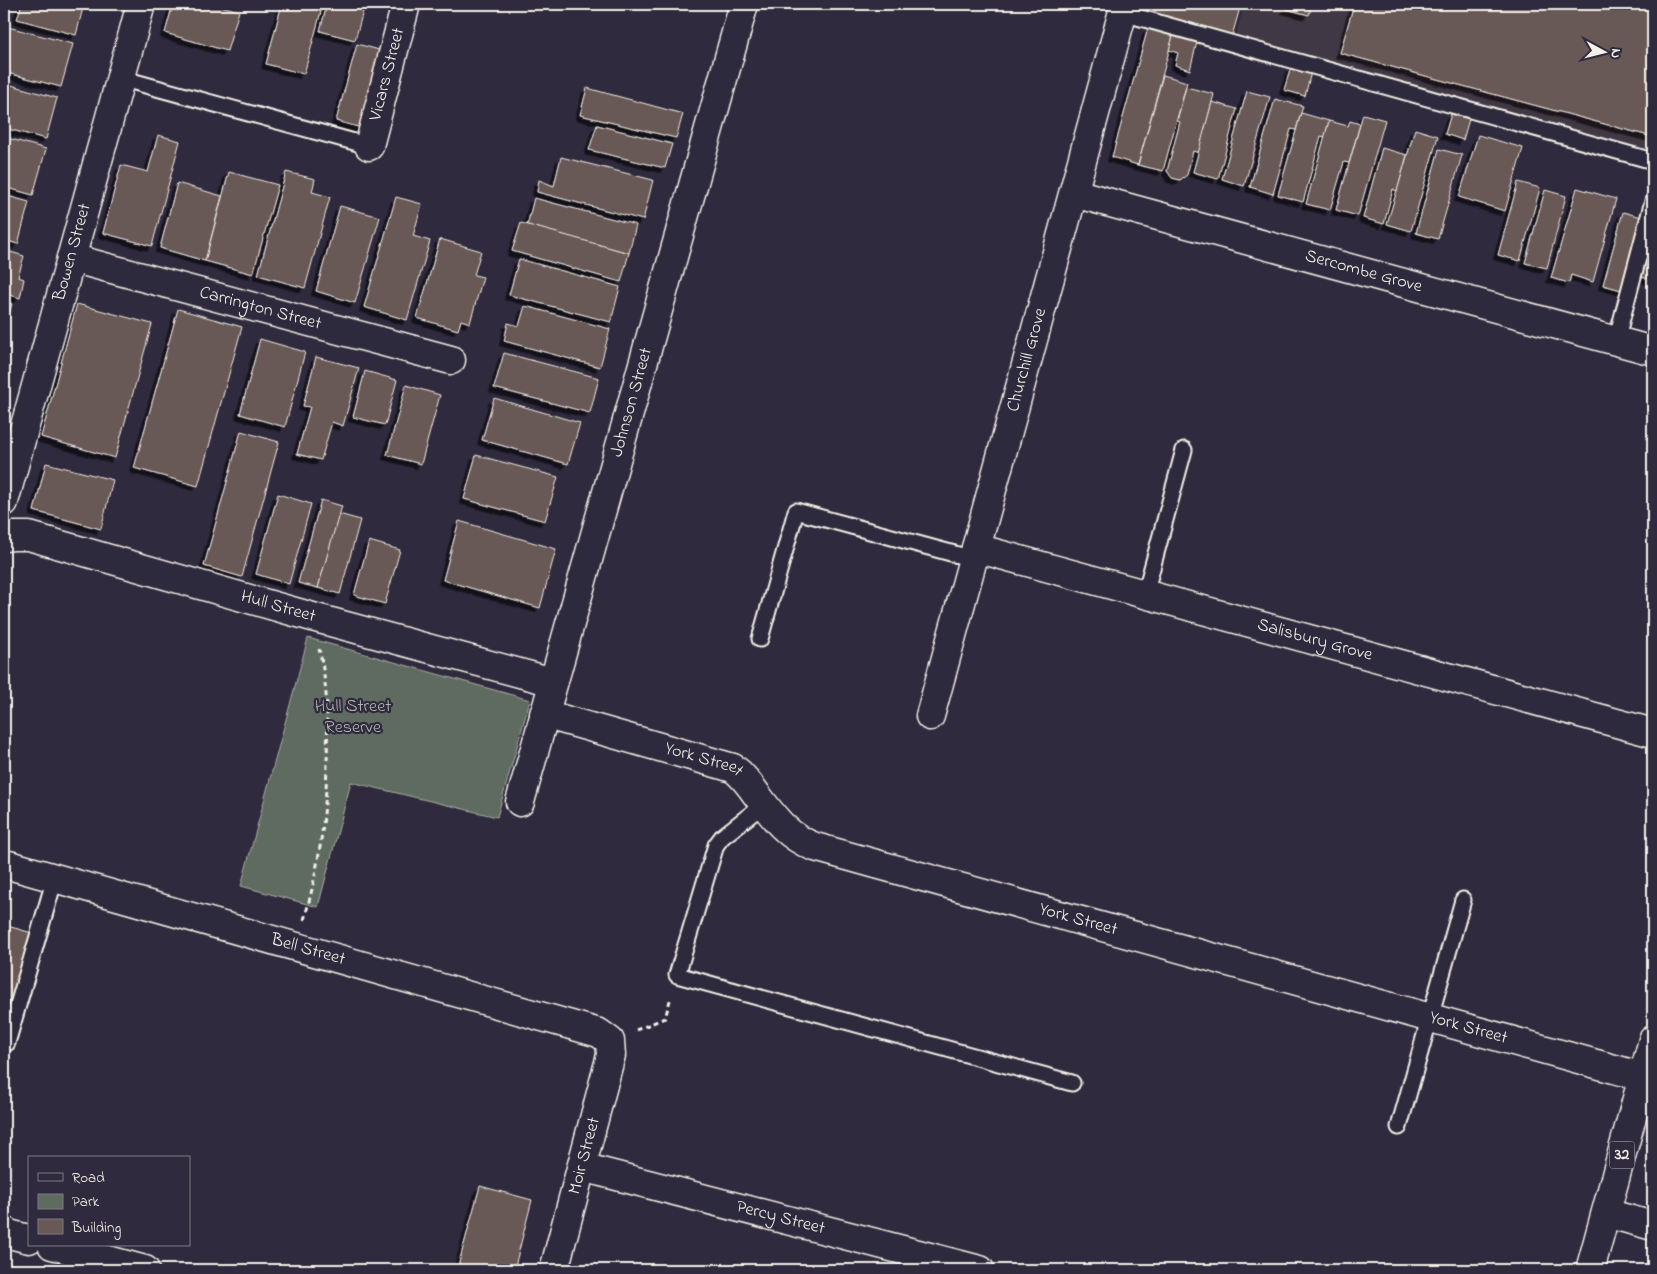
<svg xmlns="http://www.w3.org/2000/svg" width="1657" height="1274" font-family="'Indie Flower',sans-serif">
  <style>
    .built { fill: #403844 }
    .green { fill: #5e6b61; stroke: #a9aea4 }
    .building { fill: #685856; stroke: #f4f1e8; filter: url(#shadow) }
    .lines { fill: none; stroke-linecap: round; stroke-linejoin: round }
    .service-casing { stroke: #f4f1e8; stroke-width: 19 }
    .minor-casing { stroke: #f4f1e8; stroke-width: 31 }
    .primary-casing { stroke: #f4f1e8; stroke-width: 31 }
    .path { stroke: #f4f1e8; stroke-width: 3; stroke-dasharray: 5 4; stroke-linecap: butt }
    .service { stroke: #2f2a3d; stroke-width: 15 }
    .minor { stroke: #2f2a3d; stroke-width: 28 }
    .primary { stroke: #2f2a3d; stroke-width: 28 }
    .labels { text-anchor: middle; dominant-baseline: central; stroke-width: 4.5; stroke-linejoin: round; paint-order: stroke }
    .shield { fill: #2f2a3d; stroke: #b9b5b5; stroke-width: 1 }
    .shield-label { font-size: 16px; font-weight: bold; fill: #f4f1e8 }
    .street-label { font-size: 18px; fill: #f4f1e8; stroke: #2f2a3d }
    .park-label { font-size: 18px; fill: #b0b5ab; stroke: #2f2a3d }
  </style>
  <defs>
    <filter id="shadow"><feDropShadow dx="-4.5" dy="4.5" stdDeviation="0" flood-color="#0009"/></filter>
  </defs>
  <rect width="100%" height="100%" fill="#2f2a3d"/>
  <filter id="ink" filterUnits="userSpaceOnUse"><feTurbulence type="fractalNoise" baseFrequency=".02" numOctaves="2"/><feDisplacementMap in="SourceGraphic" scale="10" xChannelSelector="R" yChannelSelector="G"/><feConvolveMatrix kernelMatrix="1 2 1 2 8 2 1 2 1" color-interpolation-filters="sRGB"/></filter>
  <g filter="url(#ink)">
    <path class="built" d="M1244,4H1653V164L1231,54Z"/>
    <path class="green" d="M308,638L530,700L497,817L351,782L318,907L241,886Z"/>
    <g class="building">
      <path d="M12,4H84L76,35L17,19L21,7Z"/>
      <path d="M173,4H214L239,11L227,51L165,33Z"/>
      <path d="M282,4H323L304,74L266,64Z"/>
      <path d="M327,4H365L355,40L320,31Z"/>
      <path d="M1157,4H1241L1232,36L1154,15Z"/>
      <path d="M1288,4H1312L1309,15L1286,9Z"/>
      <path d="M1354,4H1653V137L1340,53Z"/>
      <path d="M4,26L73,44L61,87L4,72V63L8,46L4,44Z"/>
      <path d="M1148,28L1173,36L1138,165L1112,157Z"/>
      <path d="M1173,36L1197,42L1190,70L1175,65L1178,53L1169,50Z"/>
      <path d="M357,44L383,51L362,128L336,121Z"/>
      <path d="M1291,67L1311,72L1305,96L1284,90Z"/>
      <path d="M1163,75L1187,82L1163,171L1138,165Z"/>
      <path d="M4,83L57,98L46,139L8,129L7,132L4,131Z"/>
      <path d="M1186,87L1214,94L1199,153L1193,151L1187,175L1180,180L1172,178L1167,171L1180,122L1177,121Z"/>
      <path d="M587,88L683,114L676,138L580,115Z"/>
      <path d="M1247,91L1270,97L1244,186L1222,179Z"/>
      <path d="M1275,99L1303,106L1296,130L1291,129L1273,194L1250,187Z"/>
      <path d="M1212,102L1237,109L1218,179L1193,172Z"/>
      <path d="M1301,113L1329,121L1325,137L1321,136L1303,202L1278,195Z"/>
      <path d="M1363,114L1385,120L1358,216L1336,210Z"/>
      <path d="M1451,114L1469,119L1463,140L1445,134Z"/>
      <path d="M1329,121L1348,126L1350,121L1360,124L1349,163L1344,162L1330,210L1306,204Z"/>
      <path d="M597,125L672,144L665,168L589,150Z"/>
      <path d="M1415,129L1438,136L1411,231L1387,224Z"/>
      <path d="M158,135L180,141L152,246L103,233L121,165L148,172Z"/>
      <path d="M1478,135L1523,148L1505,211L1459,197Z"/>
      <path d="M4,137L46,149L33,195L4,187Z"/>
      <path d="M1382,148L1407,155L1397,191L1393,189L1384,224L1363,218Z"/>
      <path d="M1439,149L1462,155L1438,239L1416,233Z"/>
      <path d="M561,157L653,180L643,220L537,192L539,180L554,186Z"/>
      <path d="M229,172L278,185L253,274L205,261Z"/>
      <path d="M286,172L315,179L312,192L330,197L305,288L258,275Z"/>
      <path d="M1518,182L1540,188L1520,261L1498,255Z"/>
      <path d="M177,183L222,196L205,261L160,248Z"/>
      <path d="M1577,188L1616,199L1593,282L1571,275L1569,283L1551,278Z"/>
      <path d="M1545,190L1566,196L1547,268L1525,263Z"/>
      <path d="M4,195L29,202L18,244L4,240Z"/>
      <path d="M396,197L422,204L413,236L430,241L407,320L364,307Z"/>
      <path d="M534,198L636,225L629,253L527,226Z"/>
      <path d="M340,206L380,217L355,303L316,291Z"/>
      <path d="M1623,212L1645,218L1625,291L1603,285Z"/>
      <path d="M521,223L629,253L621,282L512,251Z"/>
      <path d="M440,239L481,251L474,275L483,277L470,323L461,320L458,330L417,318Z"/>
      <path d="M4,250L24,256L18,277L24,279L20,298L4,293Z"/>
      <path d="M519,259L620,287L611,322L509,295Z"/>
      <path d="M1646,263L1653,265V280L1642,277Z"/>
      <path d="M4,301L12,304L6,325L4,324Z"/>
      <path d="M77,304L152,324L115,458L41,437Z"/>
      <path d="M525,306L610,329L600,367L504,341L508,323L519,326Z"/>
      <path d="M178,309L242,327L198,486L134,468Z"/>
      <path d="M260,339L305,352L285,427L240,414Z"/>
      <path d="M504,353L599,378L590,413L494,388Z"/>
      <path d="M316,357L359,368L343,426L332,422L321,460L297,454L310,407L303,406Z"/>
      <path d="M365,371L397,380L385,425L353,417Z"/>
      <path d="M406,385L440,395L421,464L387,455Z"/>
      <path d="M494,398L580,423L568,464L482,440Z"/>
      <path d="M241,431L279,442L242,577L204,566Z"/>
      <path d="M476,455L558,477L545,521L464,499Z"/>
      <path d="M46,463L113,480L101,529L34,511Z"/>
      <path d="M278,494L311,504L289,584L256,574Z"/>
      <path d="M321,500L342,506L318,588L298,583Z"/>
      <path d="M339,514L360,520L340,594L318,588Z"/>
      <path d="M459,521L556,549L540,608L443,580Z"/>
      <path d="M369,541L400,550L385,604L354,595Z"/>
      <path d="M4,925L32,933L4,1035Z"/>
      <path d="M480,1186L532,1200L514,1270H457Z"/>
    </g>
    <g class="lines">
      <g class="service-casing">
        <g id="service">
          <path d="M1123,13L1653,161"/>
          <path d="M120,78L369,146"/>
          <path d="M1616,341L1653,201"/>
          <path d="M1145,594L1184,450"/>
          <path d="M760,639L796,511L973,559"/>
          <path d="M764,804L722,837L716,845L677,975L1072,1083"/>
          <path d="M7,1043L55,878"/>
          <path d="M1399,1127L1463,900"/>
        </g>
      </g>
      <g class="minor-casing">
        <g id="minor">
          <path id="s1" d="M369,146L406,4"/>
          <path id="s2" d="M1074,193L1653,351"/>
          <path id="s3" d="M71,258L451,360"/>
          <path id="s4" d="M4,502L141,4"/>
          <path id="s5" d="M4,537L13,536H29L316,618L553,682"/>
          <path id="s6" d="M976,548L1653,733"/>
          <path id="s7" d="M544,714L733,768C743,775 750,785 757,795C774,818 788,837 815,847L1643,1077"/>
          <path id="s8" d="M930,716L1125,4"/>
          <path id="s9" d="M520,802L744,4"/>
          <path id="s10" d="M4,865H9L599,1033L610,1041L611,1055L554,1270"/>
          <path id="s11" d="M582,1167L980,1270"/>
          <path d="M1606,1213L1653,1226"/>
          <path d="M4,1230L9,1234L29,1239"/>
          <path d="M52,1245L145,1270"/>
        </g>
      </g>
      <g class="primary-casing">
        <path id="primary" d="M1590,1270L1653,1040"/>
      </g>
      <g class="path">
        <path d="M304,920C319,868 326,816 327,762C328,724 328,686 319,649"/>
        <path d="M636,1030L665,1018L671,997"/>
      </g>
      <use href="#service" class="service"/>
      <use href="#minor" class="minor"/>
      <use href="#primary" class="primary"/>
    </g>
  </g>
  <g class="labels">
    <rect class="shield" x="1609.5" y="1141.5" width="25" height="27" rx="4"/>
    <g class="shield-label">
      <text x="1622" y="1155">32</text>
    </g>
    <g class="street-label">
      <text stroke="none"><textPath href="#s1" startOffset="74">Vicars Street</textPath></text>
      <text stroke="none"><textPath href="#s4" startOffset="259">Bowen Street</textPath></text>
      <text stroke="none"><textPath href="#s2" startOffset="300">Sercombe Grove</textPath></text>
      <text stroke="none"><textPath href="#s3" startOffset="196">Carrington Street</textPath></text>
      <text stroke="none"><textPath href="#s8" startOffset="369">Churchill Grove</textPath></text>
      <text stroke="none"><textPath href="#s9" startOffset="415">Johnson Street</textPath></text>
      <text stroke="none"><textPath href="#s5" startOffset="284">Hull Street</textPath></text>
      <text stroke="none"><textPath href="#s6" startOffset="351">Salisbury Grove</textPath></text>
      <text stroke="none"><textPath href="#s7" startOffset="166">York Street</textPath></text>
      <text stroke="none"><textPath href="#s7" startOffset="585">York Street</textPath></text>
      <text stroke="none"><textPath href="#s10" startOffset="316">Bell Street</textPath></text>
      <text stroke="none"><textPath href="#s7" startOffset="990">York Street</textPath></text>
      <text transform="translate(585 1156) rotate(-75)">Moir Street</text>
      <text stroke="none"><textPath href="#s11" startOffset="205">Percy Street</textPath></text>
    </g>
    <g class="park-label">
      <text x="353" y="707">Hull Street<tspan x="353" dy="21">Reserve</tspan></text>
    </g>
  </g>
  <rect width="1657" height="1274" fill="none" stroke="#2f2a3d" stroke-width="20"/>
  <rect x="10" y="10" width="1637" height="1254" fill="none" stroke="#f4f1e8" stroke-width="2" filter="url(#ink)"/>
  <rect x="28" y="1156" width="162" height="90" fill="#2f2a3d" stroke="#7e7a81"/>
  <rect x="38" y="1173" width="25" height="8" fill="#2f2a3d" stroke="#7e7a81"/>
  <text x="72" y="1182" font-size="15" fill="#f4f1e8">Road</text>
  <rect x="38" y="1194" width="25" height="15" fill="#5e6b61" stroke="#7e7a81"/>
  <text x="72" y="1206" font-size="15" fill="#f4f1e8">Park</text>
  <rect x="38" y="1219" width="25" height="15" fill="#685856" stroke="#7e7a81"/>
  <text x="72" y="1232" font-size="15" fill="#f4f1e8">Building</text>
  <g transform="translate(1604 52) rotate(97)" stroke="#2f2a3d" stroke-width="4" paint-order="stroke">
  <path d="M0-4L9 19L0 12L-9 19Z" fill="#f4f1e8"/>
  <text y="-8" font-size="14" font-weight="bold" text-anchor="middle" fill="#f4f1e8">N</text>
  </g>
</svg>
